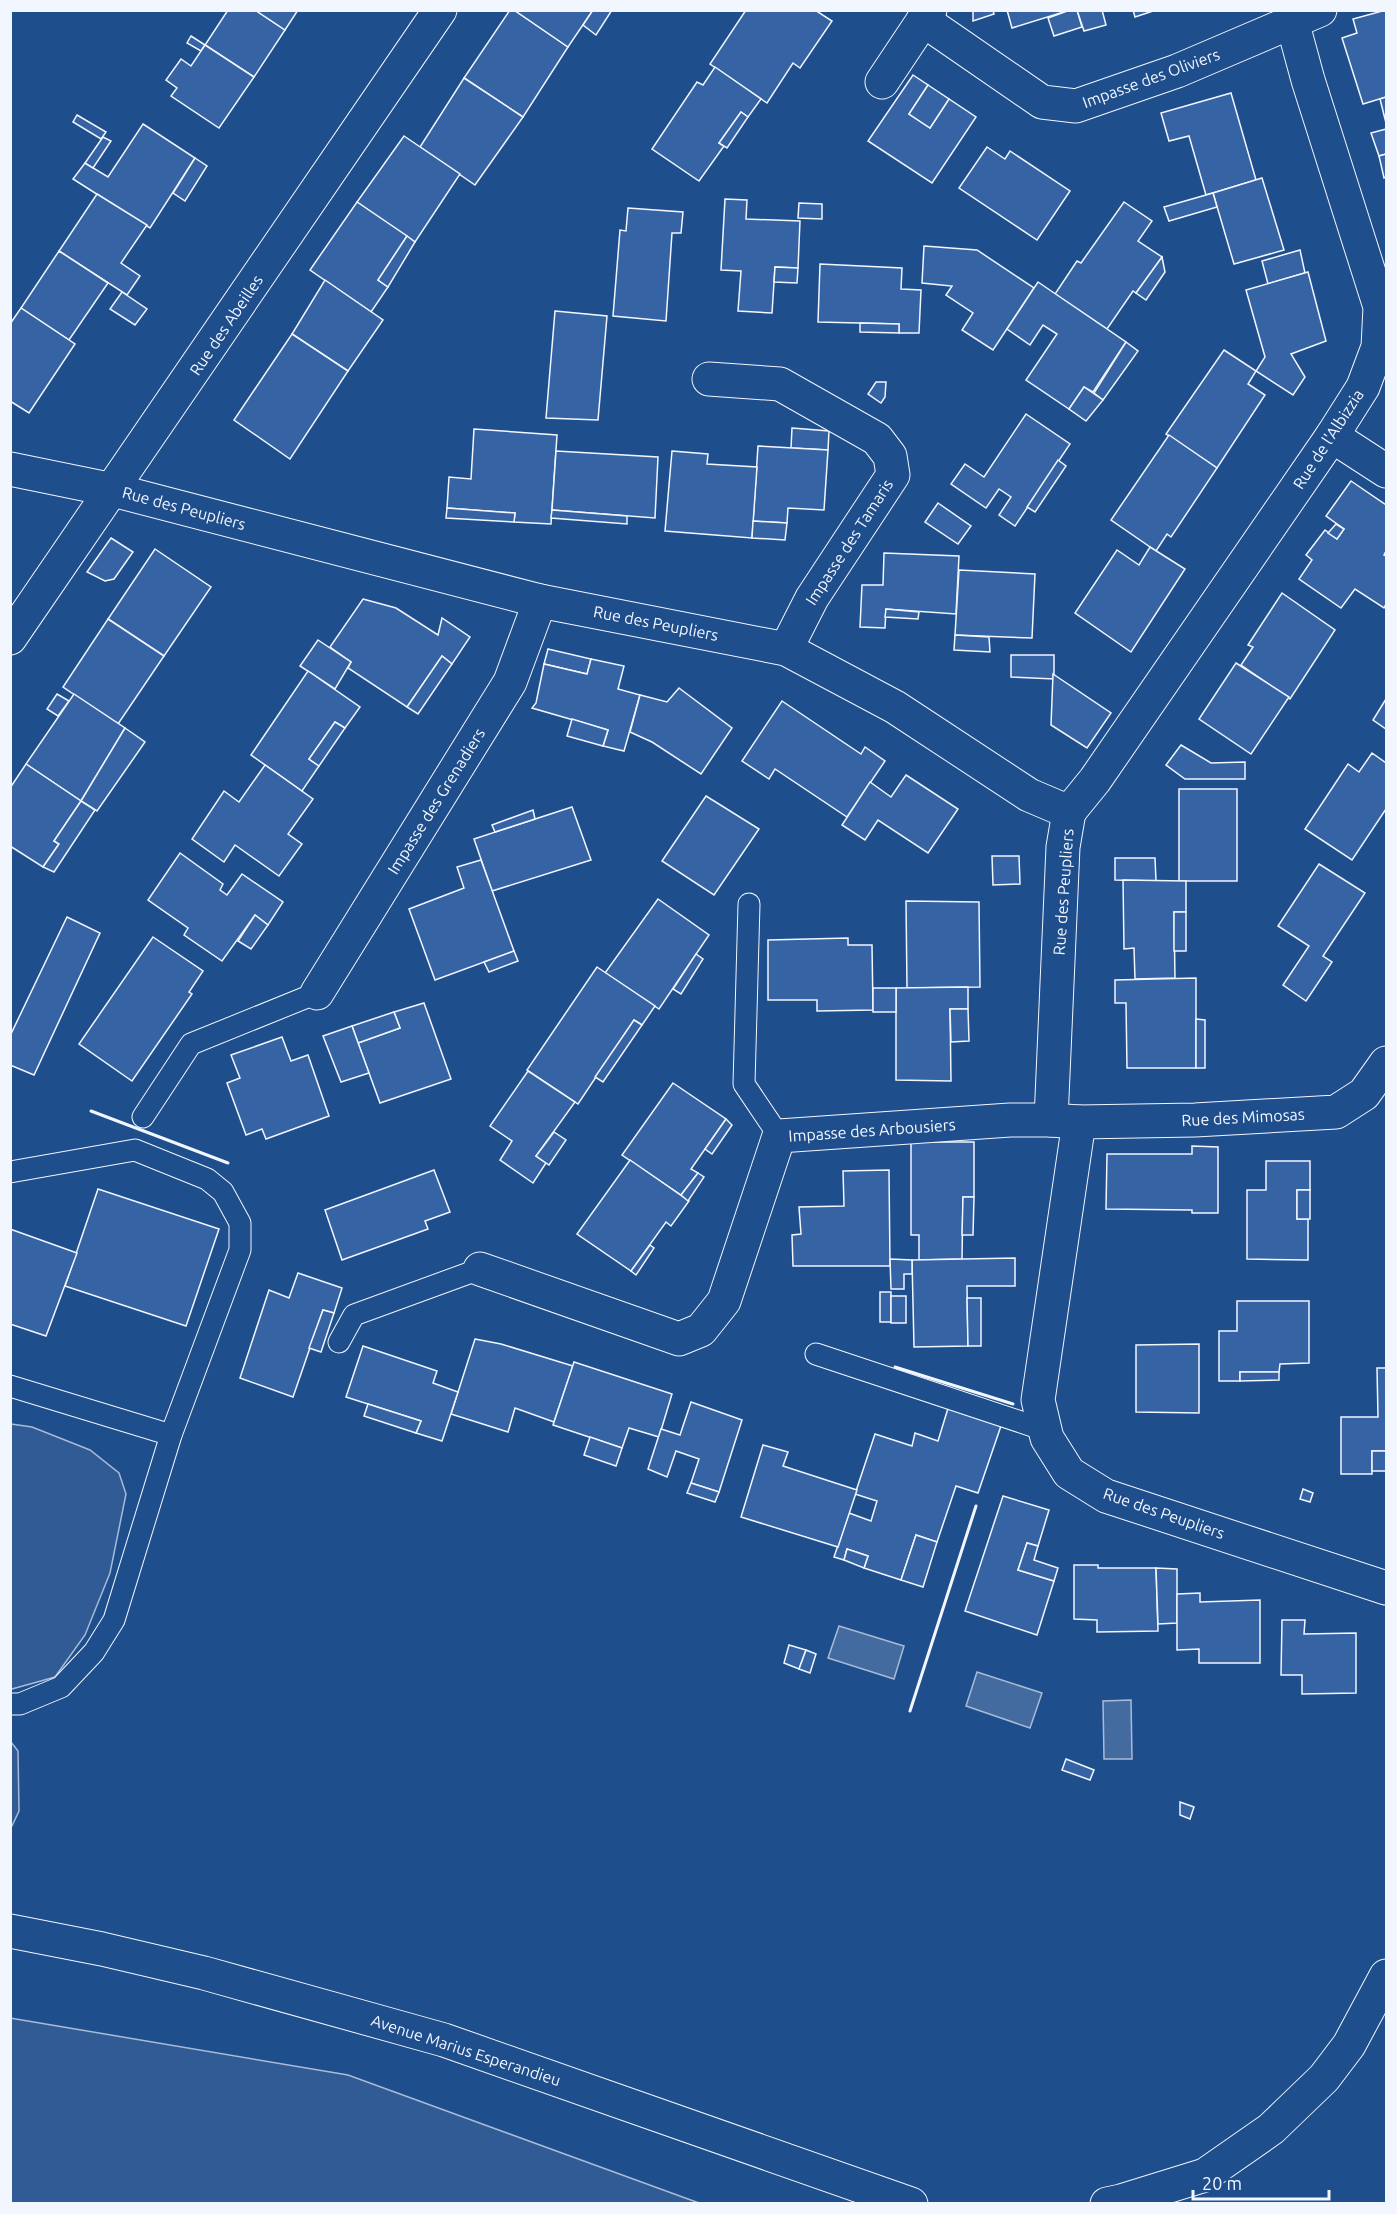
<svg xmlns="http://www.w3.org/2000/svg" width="1397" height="2214" font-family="Ubuntu,sans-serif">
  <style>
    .built { fill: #305b95; stroke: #a8bbd7; stroke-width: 1.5 }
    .water { fill: #446ba0; stroke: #a8bbd7; stroke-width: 1.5 }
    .building { fill: #3563a3; stroke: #f2f6ff; stroke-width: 1.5 }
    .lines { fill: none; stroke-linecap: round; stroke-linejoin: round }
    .lane-casing { stroke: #f2f6ff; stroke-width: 23 }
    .street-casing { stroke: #f2f6ff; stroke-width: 35 }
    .secondary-casing { stroke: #f2f6ff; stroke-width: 35 }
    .lane { stroke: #1f4e8c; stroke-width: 21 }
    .street { stroke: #1f4e8c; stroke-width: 33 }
    .secondary { stroke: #1f4e8c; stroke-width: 33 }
    .wall { stroke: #f2f6ff; stroke-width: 3 }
    .labels { text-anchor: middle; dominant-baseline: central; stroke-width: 4.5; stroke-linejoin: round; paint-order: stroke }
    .street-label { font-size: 16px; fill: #f2f6ff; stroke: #1f4e8c }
  </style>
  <rect width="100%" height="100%" fill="#1f4e8c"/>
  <g class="built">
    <path d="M11,1424L32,1427L90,1450L119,1473L126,1494L110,1573L85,1635L55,1677L12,1689H10Z"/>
    <path d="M11,1742L18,1751L19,1811L11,1828Z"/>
    <path d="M10,2018L348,2075L699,2203H11Z"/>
  </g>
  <g class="water">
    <path d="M839,1626L904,1646L894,1679L828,1658Z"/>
    <path d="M977,1672L1042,1693L1030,1728L966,1706Z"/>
    <path d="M1131,1700L1132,1759H1104L1103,1701Z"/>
  </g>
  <g class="building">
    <path d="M228,10H255L285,30L254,77L205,45Z"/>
    <path d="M255,10H298L285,30Z"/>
    <path d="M510,10H514L568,47L523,117L464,78Z"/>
    <path d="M514,10H593L568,47Z"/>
    <path d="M593,10H612L596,35L583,25Z"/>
    <path d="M746,10H815L832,21L800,68L793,63L767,103L710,64Z"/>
    <path d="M973,10H993L994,14L973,21Z"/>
    <path d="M1007,10H1070L1012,28Z"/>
    <path d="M1070,10H1077L1082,27L1054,36L1048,18Z"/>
    <path d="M1077,10H1102L1106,25L1084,31Z"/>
    <path d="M1133,10H1156L1135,17Z"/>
    <path d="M1386,10V97L1363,104L1342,38L1357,33L1353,19Z"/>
    <path d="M191,36L205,45L201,51L187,43Z"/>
    <path d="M205,45L254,77L219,128L171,96L177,88L166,80L181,59L191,66Z"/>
    <path d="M715,67L761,99L748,117L741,112L719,143L724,146L699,181L652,149L697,82L703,85Z"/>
    <path d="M913,75L928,85L909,114L930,128L949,99L976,117L932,183L868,141Z"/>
    <path d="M464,78L523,117L475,185L420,147Z"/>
    <path d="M928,85L949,99L930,128L909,114Z"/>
    <path d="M1231,93L1256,180L1206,195L1189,136L1169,141L1161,113Z"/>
    <path d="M1386,97V123L1380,99Z"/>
    <path d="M741,112L748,117L727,148L719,143Z"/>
    <path d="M77,115L106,132L101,139L73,122Z"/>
    <path d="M143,124L195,158L150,228L73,179L85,163L108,177Z"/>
    <path d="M1386,129V154L1379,156L1371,133Z"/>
    <path d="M404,136L460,174L415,242L357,202Z"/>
    <path d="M103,137L111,141L93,168L85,163Z"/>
    <path d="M987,147L1005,159L1010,151L1070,191L1037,240L959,188Z"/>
    <path d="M1386,154V177L1384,178L1379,156Z"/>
    <path d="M195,158L207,166L185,201L173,193Z"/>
    <path d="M1262,178L1284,250L1234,264L1213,193Z"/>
    <path d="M1213,193L1217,207L1169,221L1164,207Z"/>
    <path d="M97,194L147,225L121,263L140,276L127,295L59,251Z"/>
    <path d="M725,199L747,200L746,219L800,221L798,268L775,267L772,313L738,311L741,271L721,270Z"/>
    <path d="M357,202L407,236L378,280L388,287L371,312L310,270Z"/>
    <path d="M1124,202L1152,221L1138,241L1162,257L1136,293L1133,291L1107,329L1055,294L1077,261L1081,263Z"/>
    <path d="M799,203L822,204V219L798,218Z"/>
    <path d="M628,208L683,212L681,233H672L666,321L613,316L620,230L626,231Z"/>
    <path d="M407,236L415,242L388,287L378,280Z"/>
    <path d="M924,246L977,250L1034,288L993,350L962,330L973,313L946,295L952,286L922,283Z"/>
    <path d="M1300,250L1305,273L1268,284L1262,261Z"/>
    <path d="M59,251L108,283L69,340L21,308Z"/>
    <path d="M1162,257L1165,272L1146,300L1136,293Z"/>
    <path d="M820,264L902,268L901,289L921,290L919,333H899V324L818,322Z"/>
    <path d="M775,267L798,268L797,283L774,282Z"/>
    <path d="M1308,272L1326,341L1291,354L1305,377L1293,395L1256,371L1265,357L1246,290Z"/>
    <path d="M325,280L383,320L348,371L292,334Z"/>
    <path d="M1038,282L1126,342L1093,392L1084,387L1069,409L1026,380L1057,334L1043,325L1030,345L1007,329Z"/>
    <path d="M122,292L147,309L135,325L110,309Z"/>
    <path d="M21,308L75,344L29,413L10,401V324Z"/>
    <path d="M555,311L607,316L598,420L546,418Z"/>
    <path d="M860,323L899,324V333L860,332Z"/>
    <path d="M292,334L348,371L290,459L234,420Z"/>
    <path d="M1126,342L1138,351L1103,400L1094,393Z"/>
    <path d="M1224,350L1256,371L1248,384L1265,395L1217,468L1166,434Z"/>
    <path d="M876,382H886L885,397L881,403L868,394Z"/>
    <path d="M1084,387L1103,400L1086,421L1069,409Z"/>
    <path d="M1026,414L1070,444L1015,526L999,515L1011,497L999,489L986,508L951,484L965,464L984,477Z"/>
    <path d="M792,428L829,431L828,450L791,448Z"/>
    <path d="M474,429L557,435L551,524L514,522L515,513L447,508L449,477L471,479Z"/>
    <path d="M1169,435L1217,468L1171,537L1167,534L1156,551L1111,520Z"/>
    <path d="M758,446L828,450L824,510L788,508L787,523L753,521Z"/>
    <path d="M556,451L658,457L655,518L552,510Z"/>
    <path d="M672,451L708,454L707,464L757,467L752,538L665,531Z"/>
    <path d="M1058,460L1066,466L1035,512L1027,507Z"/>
    <path d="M1351,481L1386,505V551L1384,555L1386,556V604L1384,608L1355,589L1341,608L1299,579L1312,560L1306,555L1325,530L1337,539L1344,529L1326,516Z"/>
    <path d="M938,503L971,526L958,544L925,522Z"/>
    <path d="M447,508L515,513L514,522L446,518Z"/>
    <path d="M552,510L627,516V524L551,518Z"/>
    <path d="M753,521L787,523L785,540L752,538Z"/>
    <path d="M1336,524L1344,529L1337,539L1328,533Z"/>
    <path d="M111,538L133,552L114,579L105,581L87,572Z"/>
    <path d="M1150,547L1185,569L1131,652L1075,613L1117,550L1139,565Z"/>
    <path d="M155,549L211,587L164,656L108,619Z"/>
    <path d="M884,553L959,556L956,614L886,609L885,628L860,627L862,585H883Z"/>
    <path d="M959,570L1035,574L1032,638L955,635Z"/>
    <path d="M1282,593L1335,630L1290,699L1241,665L1253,647L1248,645Z"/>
    <path d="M363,599L396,608L438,635L442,618L470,637L452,664L442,656L407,707L348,668L351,662L330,647Z"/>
    <path d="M886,609L919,612L918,619L885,617Z"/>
    <path d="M108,619L164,656L118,724L63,687Z"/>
    <path d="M955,635L989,637L990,652L954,650Z"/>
    <path d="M318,640L351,662L335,689L300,666Z"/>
    <path d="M548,649L591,659L587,674L544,664Z"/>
    <path d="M1011,655H1054V679L1011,677Z"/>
    <path d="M442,656L452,664L418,714L407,707Z"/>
    <path d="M591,659L624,666L618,689L640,695L624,751L603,746L608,730L532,708L536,703L544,664L587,674Z"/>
    <path d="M1236,663L1289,697L1251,754L1199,719Z"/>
    <path d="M308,671L360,707L345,728L335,722L309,759L319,766L302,791L251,755Z"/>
    <path d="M1053,674L1111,713L1087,748L1051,725Z"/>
    <path d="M679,688L732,728L701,774L652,742L630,732L640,695L667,702Z"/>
    <path d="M57,694L69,701L58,716L47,709Z"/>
    <path d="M74,694L125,728L81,801L26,764Z"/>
    <path d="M1386,699V729L1373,720Z"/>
    <path d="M782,701L861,754L865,747L885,761L847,817L775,769L769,779L742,761Z"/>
    <path d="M572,719L608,730L603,746L567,736Z"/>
    <path d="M335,722L345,728L319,766L309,759Z"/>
    <path d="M125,728L145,742L97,811L81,801Z"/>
    <path d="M1181,745L1211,763L1245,762V779H1185L1166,765Z"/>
    <path d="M1372,753L1386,763V809L1352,860L1305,829L1348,764L1359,772Z"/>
    <path d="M26,764L81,801L54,841L59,844L43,867L10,846V788Z"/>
    <path d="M265,765L313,799L288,834L302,844L279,876L235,845L224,862L192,839L224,791L239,802Z"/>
    <path d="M906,775L958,809L928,853L878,820L865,840L842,825L870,782L891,797Z"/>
    <rect x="1179" y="789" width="58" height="92"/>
    <path d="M706,796L759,829L714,895L662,861Z"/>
    <path d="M81,801L95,810L54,872L43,867L59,844L54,841Z"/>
    <path d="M572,807L591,860L492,891L474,839Z"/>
    <path d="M533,810L535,819L495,832L492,825Z"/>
    <path d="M180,853L223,884L220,890L227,895L242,874L283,902L268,925L255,915L222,961L184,935L188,928L148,900Z"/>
    <path d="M992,856H1019L1020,884L993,885Z"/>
    <path d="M1115,858H1155L1156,881L1115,880Z"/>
    <path d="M481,860L514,951L435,980L409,909L464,888L457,867Z"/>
    <path d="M1319,864L1365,893L1323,956L1332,962L1306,1001L1283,985L1309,946L1278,926Z"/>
    <path d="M1123,880L1186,881V912H1174L1175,978L1135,979L1134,948L1124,949Z"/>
    <path d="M658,899L709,935L659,1009L605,973Z"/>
    <path d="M906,901L979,902L980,987L907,988Z"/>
    <rect x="1174" y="912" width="12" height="39"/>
    <path d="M255,915L268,925L251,949L238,941Z"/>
    <path d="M67,917L100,933L34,1075L10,1065V1036Z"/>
    <path d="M153,937L203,971L189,992L192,994L132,1081L79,1044Z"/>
    <path d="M848,938V945H872L873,1010L817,1011V1000H768V940Z"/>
    <path d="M514,951L518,961L489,972L484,962Z"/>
    <path d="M696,954L703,959L681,994L673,989Z"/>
    <path d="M597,967L655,1006L642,1025L634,1020L578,1104L527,1070Z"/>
    <path d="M1196,978V1068H1127L1126,1003H1115V980Z"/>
    <path d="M968,987V1009H950L951,1081L896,1080V988Z"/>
    <rect x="873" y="988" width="23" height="24"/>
    <path d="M424,1003L451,1079L380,1103L358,1043L400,1028L394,1012Z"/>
    <path d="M950,1009H968L969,1041L951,1042Z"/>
    <path d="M394,1012L400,1028L358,1043L352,1026Z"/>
    <path d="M1196,1019L1205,1020V1068H1196Z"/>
    <path d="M634,1020L642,1025L603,1082L595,1077Z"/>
    <path d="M352,1026L369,1073L341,1082L323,1036Z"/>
    <path d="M282,1037L291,1061L308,1055L329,1116L266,1139L262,1129L246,1135L227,1083L240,1078L231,1055Z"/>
    <path d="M528,1071L575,1102L536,1156L546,1163L533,1183L500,1160L512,1141L490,1126Z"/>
    <path d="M673,1083L726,1119L691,1169L698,1173L681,1195L622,1155Z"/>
    <path d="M726,1119L732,1125L712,1154L705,1149Z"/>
    <path d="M554,1132L566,1140L549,1165L536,1156Z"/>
    <path d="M911,1142H974V1197H963L962,1259L919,1260V1235H911Z"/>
    <path d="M1192,1146L1218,1147V1213H1192V1210L1106,1209L1107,1154H1192Z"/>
    <path d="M630,1160L689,1201L671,1226L666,1222L631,1271L577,1234Z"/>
    <path d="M1266,1161H1310V1190H1297V1219H1308V1260L1247,1259V1190H1266Z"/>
    <path d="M434,1170L450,1212L425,1221L428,1229L342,1260L325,1210Z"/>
    <path d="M889,1170L890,1266H793L792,1235L801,1234L799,1207L844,1206L843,1171Z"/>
    <path d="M698,1173L704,1177L688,1201L681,1195Z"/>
    <path d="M98,1189L219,1229L186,1326L65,1286Z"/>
    <rect x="1297" y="1190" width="13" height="29"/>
    <path d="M963,1197H974L973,1235H962Z"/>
    <path d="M10,1229L77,1253L46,1336L10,1324Z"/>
    <path d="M650,1245L654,1248L636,1275L631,1271Z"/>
    <path d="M1015,1258V1286H967L968,1346L914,1347L912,1260Z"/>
    <path d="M890,1259L912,1260V1274H904V1289H891Z"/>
    <path d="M298,1273L342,1288L334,1313L323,1310L293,1397L240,1378L269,1290L289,1298Z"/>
    <rect x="880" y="1292" width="11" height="30"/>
    <rect x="891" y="1296" width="15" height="27"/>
    <path d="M967,1298H981V1346H968Z"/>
    <path d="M1237,1301H1309V1363L1280,1364L1279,1372H1240V1381H1219V1331H1237Z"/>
    <path d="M323,1310L334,1313L321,1352L309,1348Z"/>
    <path d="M475,1339L501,1344L573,1366L554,1422L515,1408L508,1432L451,1414Z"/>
    <path d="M1199,1344V1413L1136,1412V1345Z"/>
    <path d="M363,1346L437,1371L433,1383L458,1392L442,1441L416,1433L421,1421L346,1397Z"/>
    <path d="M574,1362L672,1394L659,1437L629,1428L622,1448L553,1425Z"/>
    <path d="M1377,1368H1386V1451H1372V1474H1341V1417H1378Z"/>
    <path d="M1240,1372H1279V1380L1240,1381Z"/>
    <path d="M691,1402L742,1420L719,1492L691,1483L699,1459L676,1451L667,1477L648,1469L661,1429L680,1435Z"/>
    <path d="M368,1404L421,1421L416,1433L364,1416Z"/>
    <path d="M949,1405L1002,1423L978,1493L956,1486L937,1542L916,1535L901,1580L864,1568L868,1556L847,1549L844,1560L834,1557L849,1513L871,1521L877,1501L855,1494L875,1434L912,1446L915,1433L938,1441Z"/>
    <path d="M590,1437L622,1448L616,1466L584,1455Z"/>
    <path d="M763,1445L788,1452L783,1466L857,1490L838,1547L741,1517Z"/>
    <rect x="1372" y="1451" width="14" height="20"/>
    <path d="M691,1483L719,1492L715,1502L687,1493Z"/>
    <path d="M1303,1489L1313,1493L1310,1502L1300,1499Z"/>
    <path d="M1003,1496L1049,1510L1038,1546L1027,1543L1018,1570L1054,1581L1037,1635L965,1611Z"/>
    <path d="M916,1535L937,1542L923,1587L901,1580Z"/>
    <path d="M1027,1543L1038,1546L1034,1560L1058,1568L1054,1581L1018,1570Z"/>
    <path d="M847,1549L868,1556L864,1568L844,1560Z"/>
    <path d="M1074,1565H1098V1568H1156L1158,1631L1097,1632V1620L1074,1619Z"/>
    <path d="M1156,1568L1177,1569V1623L1158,1624Z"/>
    <path d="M1200,1593V1602L1260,1600V1663H1199V1649L1177,1650V1594Z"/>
    <path d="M1282,1620H1305L1304,1634L1356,1633V1693L1302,1694V1675H1281Z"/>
    <path d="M789,1645L806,1650L799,1669L784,1663Z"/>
    <path d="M806,1650L816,1654L810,1673L799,1669Z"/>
    <path d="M1066,1759L1094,1770L1090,1780L1062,1770Z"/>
    <path d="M1180,1802L1194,1807L1190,1819L1180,1815Z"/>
  </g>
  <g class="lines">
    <g class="lane-casing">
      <g id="lane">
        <path d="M749,904L744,1084L779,1136"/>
        <path d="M143,1117L191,1044L317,993"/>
        <path d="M10,1172L135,1150L207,1179L223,1192L240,1223V1250L171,1435L114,1620L94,1652L61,1687L20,1704H10"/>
        <path d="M339,1342L354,1315L480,1269"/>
        <path d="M816,1354L1045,1430"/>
        <path d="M10,1386L171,1435"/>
      </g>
    </g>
    <g class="street-casing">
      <g id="street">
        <path d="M923,20L1042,102L1076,106L1177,71L1320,10"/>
        <path d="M882,82L930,10"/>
        <path d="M709,379L780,384L877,439L890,456L893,475L812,598L786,649"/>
        <path d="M1332,436L1386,471"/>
        <path d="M10,469L113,490L540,601L786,649L895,707L1029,795L1069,812L1063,847L1051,1120L1079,1122L1038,1400L1047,1438L1069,1473L1106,1496L1386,1588"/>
        <path d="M10,638L440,10"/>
        <path d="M1069,812L1095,780L1332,436L1363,387L1378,347L1380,307L1308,80L1289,10"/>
        <path d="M317,993L510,682L540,601"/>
        <path d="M1079,1122L1195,1120L1336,1112L1364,1094L1386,1063"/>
        <path d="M480,1269L679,1339L701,1330L724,1301L779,1136L1010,1120H1051"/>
      </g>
    </g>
    <g class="secondary-casing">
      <g id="secondary">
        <path d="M10,1931L102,1949L204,1973L444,2040L911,2204"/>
        <path d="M1107,2204L1121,2201L1205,2175L1271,2129L1324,2078L1349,2045L1386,1976"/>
      </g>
    </g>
    <use href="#lane" class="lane"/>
    <use href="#street" class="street"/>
    <use href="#secondary" class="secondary"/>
    <g class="wall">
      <path d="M91,1111L228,1163"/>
      <path d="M895,1367L1013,1404"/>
      <path d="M910,1711L976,1506"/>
    </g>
  </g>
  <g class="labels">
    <g class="street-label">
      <text transform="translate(1151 78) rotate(-20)">Impasse des Oliviers</text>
      <text transform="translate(226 325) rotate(-56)">Rue des Abeilles</text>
      <text transform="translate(1328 439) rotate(-57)">Rue de l'Albizzia</text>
      <text transform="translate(184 508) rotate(15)">Rue des Peupliers</text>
      <text transform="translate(849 542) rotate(-57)">Impasse des Tamaris</text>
      <text transform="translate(656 623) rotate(11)">Rue des Peupliers</text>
      <text transform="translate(436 801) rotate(-58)">Impasse des Grenadiers</text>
      <text transform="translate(1063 892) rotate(-86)">Rue des Peupliers</text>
      <text transform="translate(1243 1117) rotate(-3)">Rue des Mimosas</text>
      <text transform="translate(872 1130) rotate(-4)">Impasse des Arbousiers</text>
      <text transform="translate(1164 1513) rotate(19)">Rue des Peupliers</text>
      <text transform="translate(466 2050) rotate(18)">Avenue Marius Esperandieu</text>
    </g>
  </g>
  <rect width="1397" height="2214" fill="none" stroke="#f2f6ff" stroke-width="24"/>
  <path d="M1193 2190v9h136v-9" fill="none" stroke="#f2f6ff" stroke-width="3"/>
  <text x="1202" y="2190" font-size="18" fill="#f2f6ff" stroke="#1f4e8c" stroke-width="4.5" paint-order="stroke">20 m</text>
</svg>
